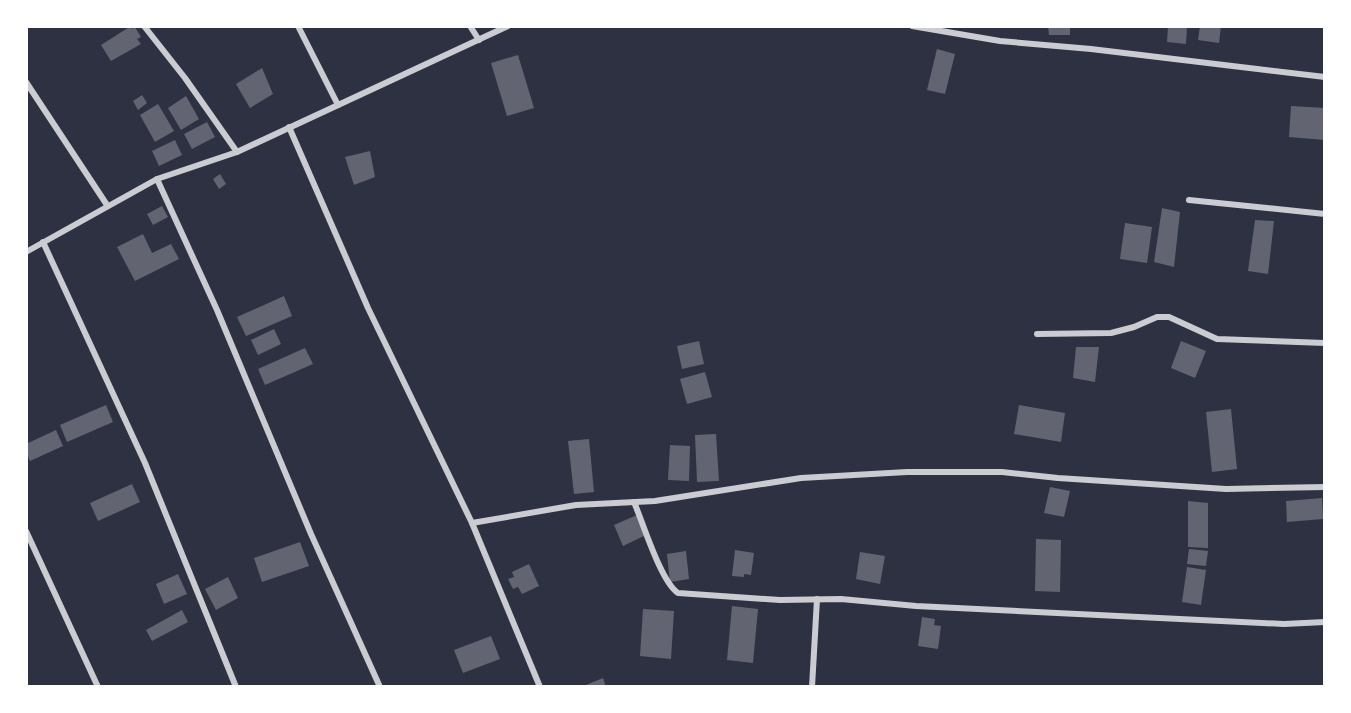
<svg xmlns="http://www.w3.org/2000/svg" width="1351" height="713" font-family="'Work Sans',sans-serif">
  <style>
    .building { fill: #626471 }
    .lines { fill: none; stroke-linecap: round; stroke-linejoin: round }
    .minor { stroke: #caccd0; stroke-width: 6 }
  </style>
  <rect width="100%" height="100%" fill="#2d3142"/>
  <g class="building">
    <path d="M131,26L132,29L135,27L141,37L137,39L141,44L111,61L101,45Z"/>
    <path d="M1048,26H1070V35H1049Z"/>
    <path d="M1168,26H1187L1186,44L1167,42Z"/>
    <path d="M1200,26H1221L1219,43L1198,40Z"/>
    <path d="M937,49L955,54L945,94L927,90Z"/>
    <path d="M518,55L534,108L507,116L491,63Z"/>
    <path d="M262,68L273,94L250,108L236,84Z"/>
    <path d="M142,95L147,103L138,110L133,101Z"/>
    <path d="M186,96L199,119L181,130L168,108Z"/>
    <path d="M158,104L174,131L155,142L140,115Z"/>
    <path d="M1291,106L1325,108V140L1289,137Z"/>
    <path d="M207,122L215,137L192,149L184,134Z"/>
    <path d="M175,140L182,155L159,166L152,151Z"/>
    <path d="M370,151L375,177L354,185L345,157Z"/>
    <path d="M220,174L226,184L219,189L213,179Z"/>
    <path d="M162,206L168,217L153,225L147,214Z"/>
    <path d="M1162,208L1180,212L1174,267L1154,262Z"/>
    <path d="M1255,220L1274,221L1268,274L1248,271Z"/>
    <path d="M1125,223L1152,227L1147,263L1120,259Z"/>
    <path d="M143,234L152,253L171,244L179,259L135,281L117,247Z"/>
    <path d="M284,296L292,316L246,336L237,317Z"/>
    <path d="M274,329L281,344L258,355L251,340Z"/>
    <path d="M699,341L704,364L682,369L677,346Z"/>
    <path d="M1181,341L1206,351L1195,378L1171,368Z"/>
    <path d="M1076,347H1099L1095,382L1073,378Z"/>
    <path d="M305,348L313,364L265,385L258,369Z"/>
    <path d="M705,372L712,397L687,404L680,379Z"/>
    <path d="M106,405L113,422L67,442L60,425Z"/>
    <path d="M1019,405L1065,413L1061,442L1014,434Z"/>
    <path d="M1231,409L1237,469L1212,472L1206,412Z"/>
    <path d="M56,430L63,446L30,461L26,452V444Z"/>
    <path d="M716,434L719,481L697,482L695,435Z"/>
    <path d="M589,439L594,492L574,494L568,441Z"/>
    <path d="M670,445L690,446L689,481L668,480Z"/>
    <path d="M132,484L140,502L98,521L90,503Z"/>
    <path d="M1050,487L1070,491L1064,517L1044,513Z"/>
    <path d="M1322,498L1323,519L1287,522L1286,501Z"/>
    <path d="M1188,501L1208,503V548L1188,547Z"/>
    <path d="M637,515L646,535L623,546L614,525Z"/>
    <path d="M1036,539L1061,540L1060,592L1035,591Z"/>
    <path d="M300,542L309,566L262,582L254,558Z"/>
    <path d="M1189,549L1208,551L1206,566L1187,564Z"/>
    <path d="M735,550L754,553L751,575L744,574V577L732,576Z"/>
    <path d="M686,551L689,579L670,582L667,554Z"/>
    <path d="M860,552L885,556L880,584L856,579Z"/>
    <path d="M529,564L539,586L522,594L518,587L513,589L508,579L514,577L512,572Z"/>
    <path d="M1187,567L1206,570L1201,605L1182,602Z"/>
    <path d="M178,574L187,594L164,604L156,584Z"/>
    <path d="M228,577L238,598L216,610L205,589Z"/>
    <path d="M732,606L758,609L753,663L727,660Z"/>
    <path d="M643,609L674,611L671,659L640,656Z"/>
    <path d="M182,610L188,622L152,641L146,630Z"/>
    <path d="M922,617L935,619L934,625L941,626L938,649L918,646Z"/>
    <path d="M491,636L500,659L463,673L454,650Z"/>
    <path d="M603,678L606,687H581Z"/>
  </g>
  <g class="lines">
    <g class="minor">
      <path d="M144,26L185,78L237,152"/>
      <path d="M298,26L338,105"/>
      <path d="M470,26L479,40"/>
      <path d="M912,26L1000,41L1091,49L1325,77"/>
      <path d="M26,82L107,205"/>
      <path d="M289,127L368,308L472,523L540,687"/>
      <path d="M157,179L217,310L311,534L380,687"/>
      <path d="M1189,200L1325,214"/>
      <path d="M43,242L145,463L236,687"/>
      <path d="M26,252L157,179L237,152L508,26"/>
      <path d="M1037,334L1111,333L1134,327L1157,317H1169L1217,339L1325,343"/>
      <path d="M634,502C643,523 661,582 678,593L780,600L841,599L916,606L1284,624L1325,622"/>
      <path d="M472,523L576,505L655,501L801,478L907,472H1002L1058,478L1226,489L1325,487"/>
      <path d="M26,531L98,687"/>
      <path d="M812,687L817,599"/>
    </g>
  </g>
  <rect width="1351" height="713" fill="none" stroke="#ffffff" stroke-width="56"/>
</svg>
